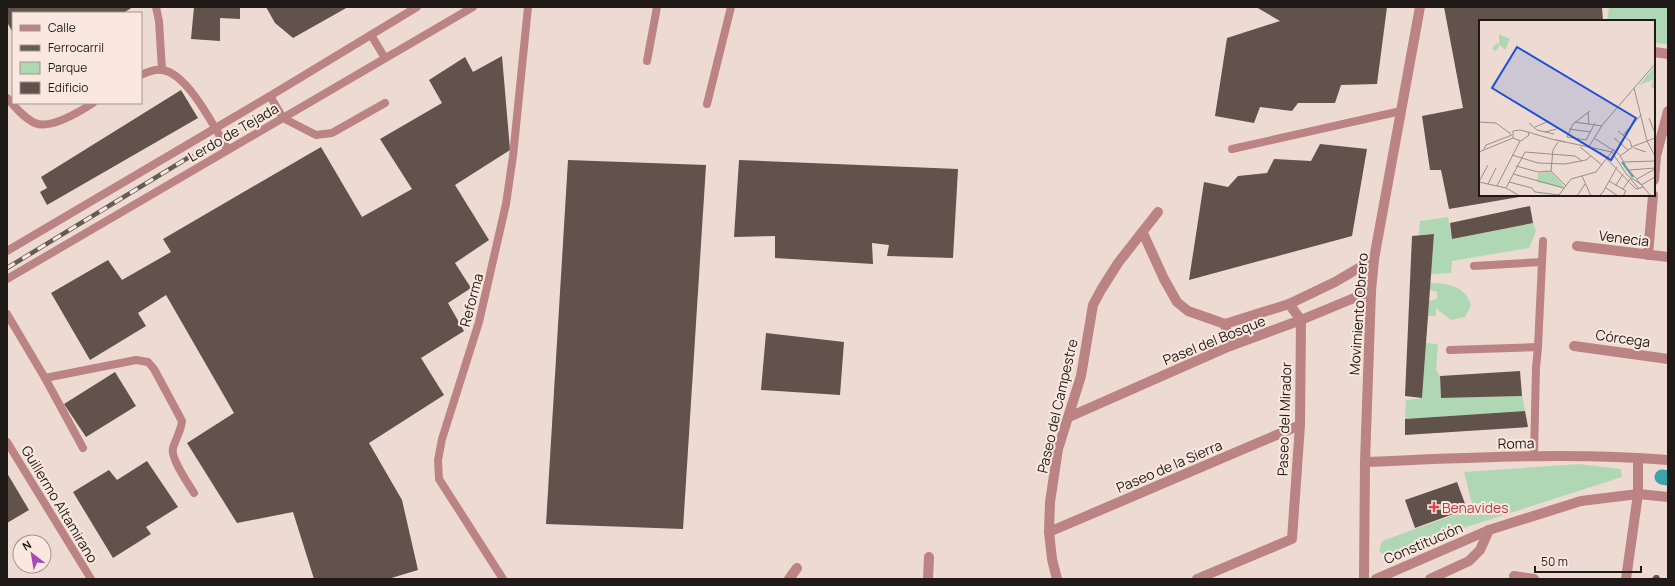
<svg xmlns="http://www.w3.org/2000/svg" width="1675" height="586" font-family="Manrope,sans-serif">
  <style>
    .green { fill: #b0d7b3 }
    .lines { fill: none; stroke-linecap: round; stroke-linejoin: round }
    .canal { stroke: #3aa4ab; stroke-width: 15 }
    .building { fill: #61524c }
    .service { stroke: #bb8383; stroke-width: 8 }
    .minor { stroke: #bb8383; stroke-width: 10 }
    .tertiary { stroke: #bb8383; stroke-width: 10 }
    .rail-casing { stroke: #655b57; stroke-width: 4.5 }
    .rail { stroke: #fae8e0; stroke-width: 3; stroke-dasharray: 9; stroke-linecap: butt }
    .health-dot { fill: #e0444e; stroke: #fae8e0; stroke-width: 1.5 }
    .labels { text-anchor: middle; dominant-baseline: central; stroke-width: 4; stroke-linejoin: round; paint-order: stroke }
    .street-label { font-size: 14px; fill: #1f1917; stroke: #fae8e0 }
    .health-label { font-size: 14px; fill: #be3a42; stroke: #fae8e0; text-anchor: start }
    .inset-river { fill: none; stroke: #3aa4ab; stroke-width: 2 }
    .inset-road { fill: none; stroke: #9b8d88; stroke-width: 1 }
    .view { fill: #1d4ed8; fill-opacity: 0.15; stroke: #1d4ed8; stroke-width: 2 }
    .inset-edge { fill: none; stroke: #1f1917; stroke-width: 2 }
  </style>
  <rect width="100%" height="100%" fill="#eddbd3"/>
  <g class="green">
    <path d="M1609,7H1668V44L1654,43V21H1607Z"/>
    <path d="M1448,217L1452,239L1533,223L1536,231L1529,248L1452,261L1451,273L1431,274L1434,234L1419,235L1420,221Z"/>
    <path d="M1430,283C1448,283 1466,286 1471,306L1465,317L1451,320L1436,308V316H1428L1429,301L1437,299V292L1430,290Z"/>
    <path d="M1426,343L1438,344L1436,370L1440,376L1441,398L1522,396L1525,411L1405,419L1406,400L1422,398Z"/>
    <path d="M1579,464L1621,469L1622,477L1426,540L1386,557L1379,551L1382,541L1473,508L1464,472Z"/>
  </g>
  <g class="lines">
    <path class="canal" d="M1662,477L1668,478"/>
  </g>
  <g class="building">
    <path d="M7,7H133L123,13H13V33L7,22Z"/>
    <path d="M194,7H240V19L220,18V41L191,39Z"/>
    <path d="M266,7H348L293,38L275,23Z"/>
    <path d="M1256,7H1387L1377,84L1341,85L1335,103H1298L1292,111L1260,107L1254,123L1215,116L1227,38L1280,21Z"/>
    <path d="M1444,7H1602L1603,21H1480V195L1525,196L1449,209L1441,170H1430L1422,116L1463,108Z"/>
    <path d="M502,56L510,150L455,185L489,240L455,263L471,288L448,303L464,331L421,358L444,395L369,443L402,500L418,570L388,579H314L293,512L237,523L187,443L234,413L166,295L138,313L146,326L90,360L51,293L108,260L122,280L171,252L163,239L321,147L362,217L412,189L380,139L442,103L429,80L465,57L473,72Z"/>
    <path d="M181,90L198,118L47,205L40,192L47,188L41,177Z"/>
    <path d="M1320,144L1367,149L1352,236L1189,280L1204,182L1228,187L1238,176L1267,173L1274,159L1311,161Z"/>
    <path d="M568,160L706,165L683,529L546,524Z"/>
    <path d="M739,160L958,169L953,258L887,256L889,245L872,243L873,264L775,258V236L734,237Z"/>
    <path d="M1530,206L1533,223L1452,239L1450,223Z"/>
    <path d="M1434,234L1422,398L1405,396L1412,236Z"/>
    <path d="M766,333L844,342L840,395L761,390Z"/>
    <path d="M1520,371L1522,396L1441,398L1440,376Z"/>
    <path d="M115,372L136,406L86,437L64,404Z"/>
    <path d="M1525,411L1528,427L1405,435V419Z"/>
    <path d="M147,461L178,507L146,527L151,534L113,558L73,492L109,470L117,480Z"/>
    <path d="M7,473L29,510L7,523Z"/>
    <path d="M1457,482L1467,509L1415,528L1405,500Z"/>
    <path d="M1655,575H1658L1661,579H1651Z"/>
  </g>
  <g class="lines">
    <g class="service">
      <path d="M156,7L159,21L162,70"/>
      <path d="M371,35L385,58"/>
      <path d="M647,61L657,7"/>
      <path d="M141,75C147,72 155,69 162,70C188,73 215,129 228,150"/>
      <path d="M270,96L283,118L316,135L332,133L385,103"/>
      <path d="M7,98C15,107 24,118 35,123C50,130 81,111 93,103"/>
      <path d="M707,104L731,7"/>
      <path d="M1232,149L1401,111"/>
      <path d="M7,251L270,96L417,7"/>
      <path d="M1474,266L1542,262"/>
      <path d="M7,279L473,7"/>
      <path d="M7,314L45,378L136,360L148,362L154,369L182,421C181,431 176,438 173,448C170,458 188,483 194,493"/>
      <path d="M1538,347L1543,241"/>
      <path d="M1450,350L1538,347L1536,368L1534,456"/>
      <path d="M45,378L83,448"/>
      <path d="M7,442L91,579"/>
      <path d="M503,579L439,479L438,460L442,439L479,322L506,204L513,156L528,7"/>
    </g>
    <g class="minor">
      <path d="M1654,52L1668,54"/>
      <path d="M1654,180L1656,156L1668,111"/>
      <path d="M1143,233L1164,279L1177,302L1188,311L1225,324L1289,304L1335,282L1374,259"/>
      <path d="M1577,246L1668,257"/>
      <path d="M1648,255L1653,195"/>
      <path d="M1225,324L1230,346"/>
      <path d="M1574,346L1668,359"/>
      <path d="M1069,417L1230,346L1301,320L1371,291"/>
      <path d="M1049,532L1300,425"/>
      <path d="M1514,576L1534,579"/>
      <path d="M789,579L797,568"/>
      <path d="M928,579L929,557"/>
      <path d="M1057,579L1052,559L1049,532L1050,502L1058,449L1081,376L1093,305L1101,290L1118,263L1158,212"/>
      <path d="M1197,579L1292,539L1300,425L1301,320L1289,304"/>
      <path d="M1430,579L1469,561L1480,550L1489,530"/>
      <path d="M1626,579L1638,494V458"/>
    </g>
    <g class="tertiary">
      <path d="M1365,462C1466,458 1567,452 1668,460"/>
      <path d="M1364,579L1365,462L1371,291L1374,259L1420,7"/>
      <path d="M1376,579L1489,530L1581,501L1638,494L1668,497"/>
    </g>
    <g class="rail-casing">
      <path id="rail" d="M7,268L191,156"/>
    </g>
    <use href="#rail" class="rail"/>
  </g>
  <path class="health-dot" d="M1432 501h4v4h4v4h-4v4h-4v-4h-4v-4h4z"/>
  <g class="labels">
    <g class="street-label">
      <text transform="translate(233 132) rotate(-30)">Lerdo de Tejada</text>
      <text transform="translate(1624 238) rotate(7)">Venecia</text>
      <text transform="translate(471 300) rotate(-75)">Reforma</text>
      <text transform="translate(1358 314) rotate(-86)">Movimiento Obrero</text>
      <text transform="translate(1623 338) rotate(8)">Córcega</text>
      <text transform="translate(1214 340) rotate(-22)">Pasel del Bosque</text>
      <text transform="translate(1057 406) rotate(-77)">Paseo del Campestre</text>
      <text transform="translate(1284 419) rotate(-88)">Paseo del Mirador</text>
      <text transform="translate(1516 443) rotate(-1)">Roma</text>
      <text transform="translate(1169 466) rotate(-23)">Paseo de la Sierra</text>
      <text transform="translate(60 504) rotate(59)">Guillermo Altamirano</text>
      <text transform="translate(1423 543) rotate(-23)">Constitución</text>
    </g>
    <g class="health-label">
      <text x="1442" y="507">Benavides</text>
    </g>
  </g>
  <g transform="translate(1479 20)">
    <rect width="176" height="176" fill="#eddbd3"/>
    <path d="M20,14L31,19L26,30L21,25L17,31L13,29L17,23L20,25ZM176,46V69L172,67L174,60L160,65ZM72,152L85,166L84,168L58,162L59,153Z" fill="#b0d7b3"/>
    <path class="inset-river" d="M143,142L154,157"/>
    <path class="inset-road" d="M155,68L168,121L176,136M111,91L94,104L88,117L107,120L116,103M109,92L110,104M170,98L176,113M0,102L17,103L32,114M96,102L123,106M50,103L58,110L75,114M56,107L70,101M90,109L112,112M139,111L151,121L153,127M49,112L50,115L42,121L34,118V111L41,110L49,112L72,119L86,122M66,112L78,109M144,115L162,95M115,118L140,134L148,148L172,176M135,118L149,130M77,120L133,132L148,155L163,165M79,122L74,130L72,151L87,166M101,127L123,145M109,128L124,104L176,44M155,128L167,132M5,129L7,125L33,115M0,132L34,118M121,132L157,169L165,167M33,135L59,143L86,144L107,140L112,136M141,136L155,126L176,118M144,142L176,141M37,146L59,152L72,151M150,150L176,148M34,154L85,168M103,156L112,176M151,158L159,168M158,159L176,149M130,161L147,171L144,176M0,162L27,168L41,176M0,162L9,145M30,162L53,168L56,172L80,175L92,159L117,152L135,129M9,164L17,148M137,165L144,154M162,165L176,157M18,166L41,121M27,168L46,132L96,136L103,141M127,168L139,176M144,169L151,159M98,176L106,164M120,176L124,172L138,147"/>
    <path class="view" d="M38,27L157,98L132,140L13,68Z"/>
    <rect width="176" height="176" class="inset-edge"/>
  </g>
  <rect width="1675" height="586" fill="none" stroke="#1f1917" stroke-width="16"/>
  <rect x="12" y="12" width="130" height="92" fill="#fae8e0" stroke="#a29590"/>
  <rect x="20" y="25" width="20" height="6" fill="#bb8383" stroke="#a29590"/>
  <text x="48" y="32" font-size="12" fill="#1f1917">Calle</text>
  <rect x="20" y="45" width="20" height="6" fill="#655b57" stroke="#a29590"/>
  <text x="48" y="52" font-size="12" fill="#1f1917">Ferrocarril</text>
  <rect x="20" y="62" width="20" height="12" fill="#b0d7b3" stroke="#a29590"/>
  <text x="48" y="72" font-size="12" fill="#1f1917">Parque</text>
  <rect x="20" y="82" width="20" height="12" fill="#61524c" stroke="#a29590"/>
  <text x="48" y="92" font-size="12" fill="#1f1917">Edificio</text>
  <g transform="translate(32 554) rotate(329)"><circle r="19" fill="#fae8e0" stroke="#a29590"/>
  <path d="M0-3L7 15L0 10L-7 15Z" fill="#a449b5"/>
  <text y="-6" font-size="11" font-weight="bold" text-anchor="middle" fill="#1f1917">N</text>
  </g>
  <path d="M1535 566v6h106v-6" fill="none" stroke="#1f1917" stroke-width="2"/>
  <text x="1541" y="566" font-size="12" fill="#1f1917" stroke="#fae8e0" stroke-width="3" paint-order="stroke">50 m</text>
</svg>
